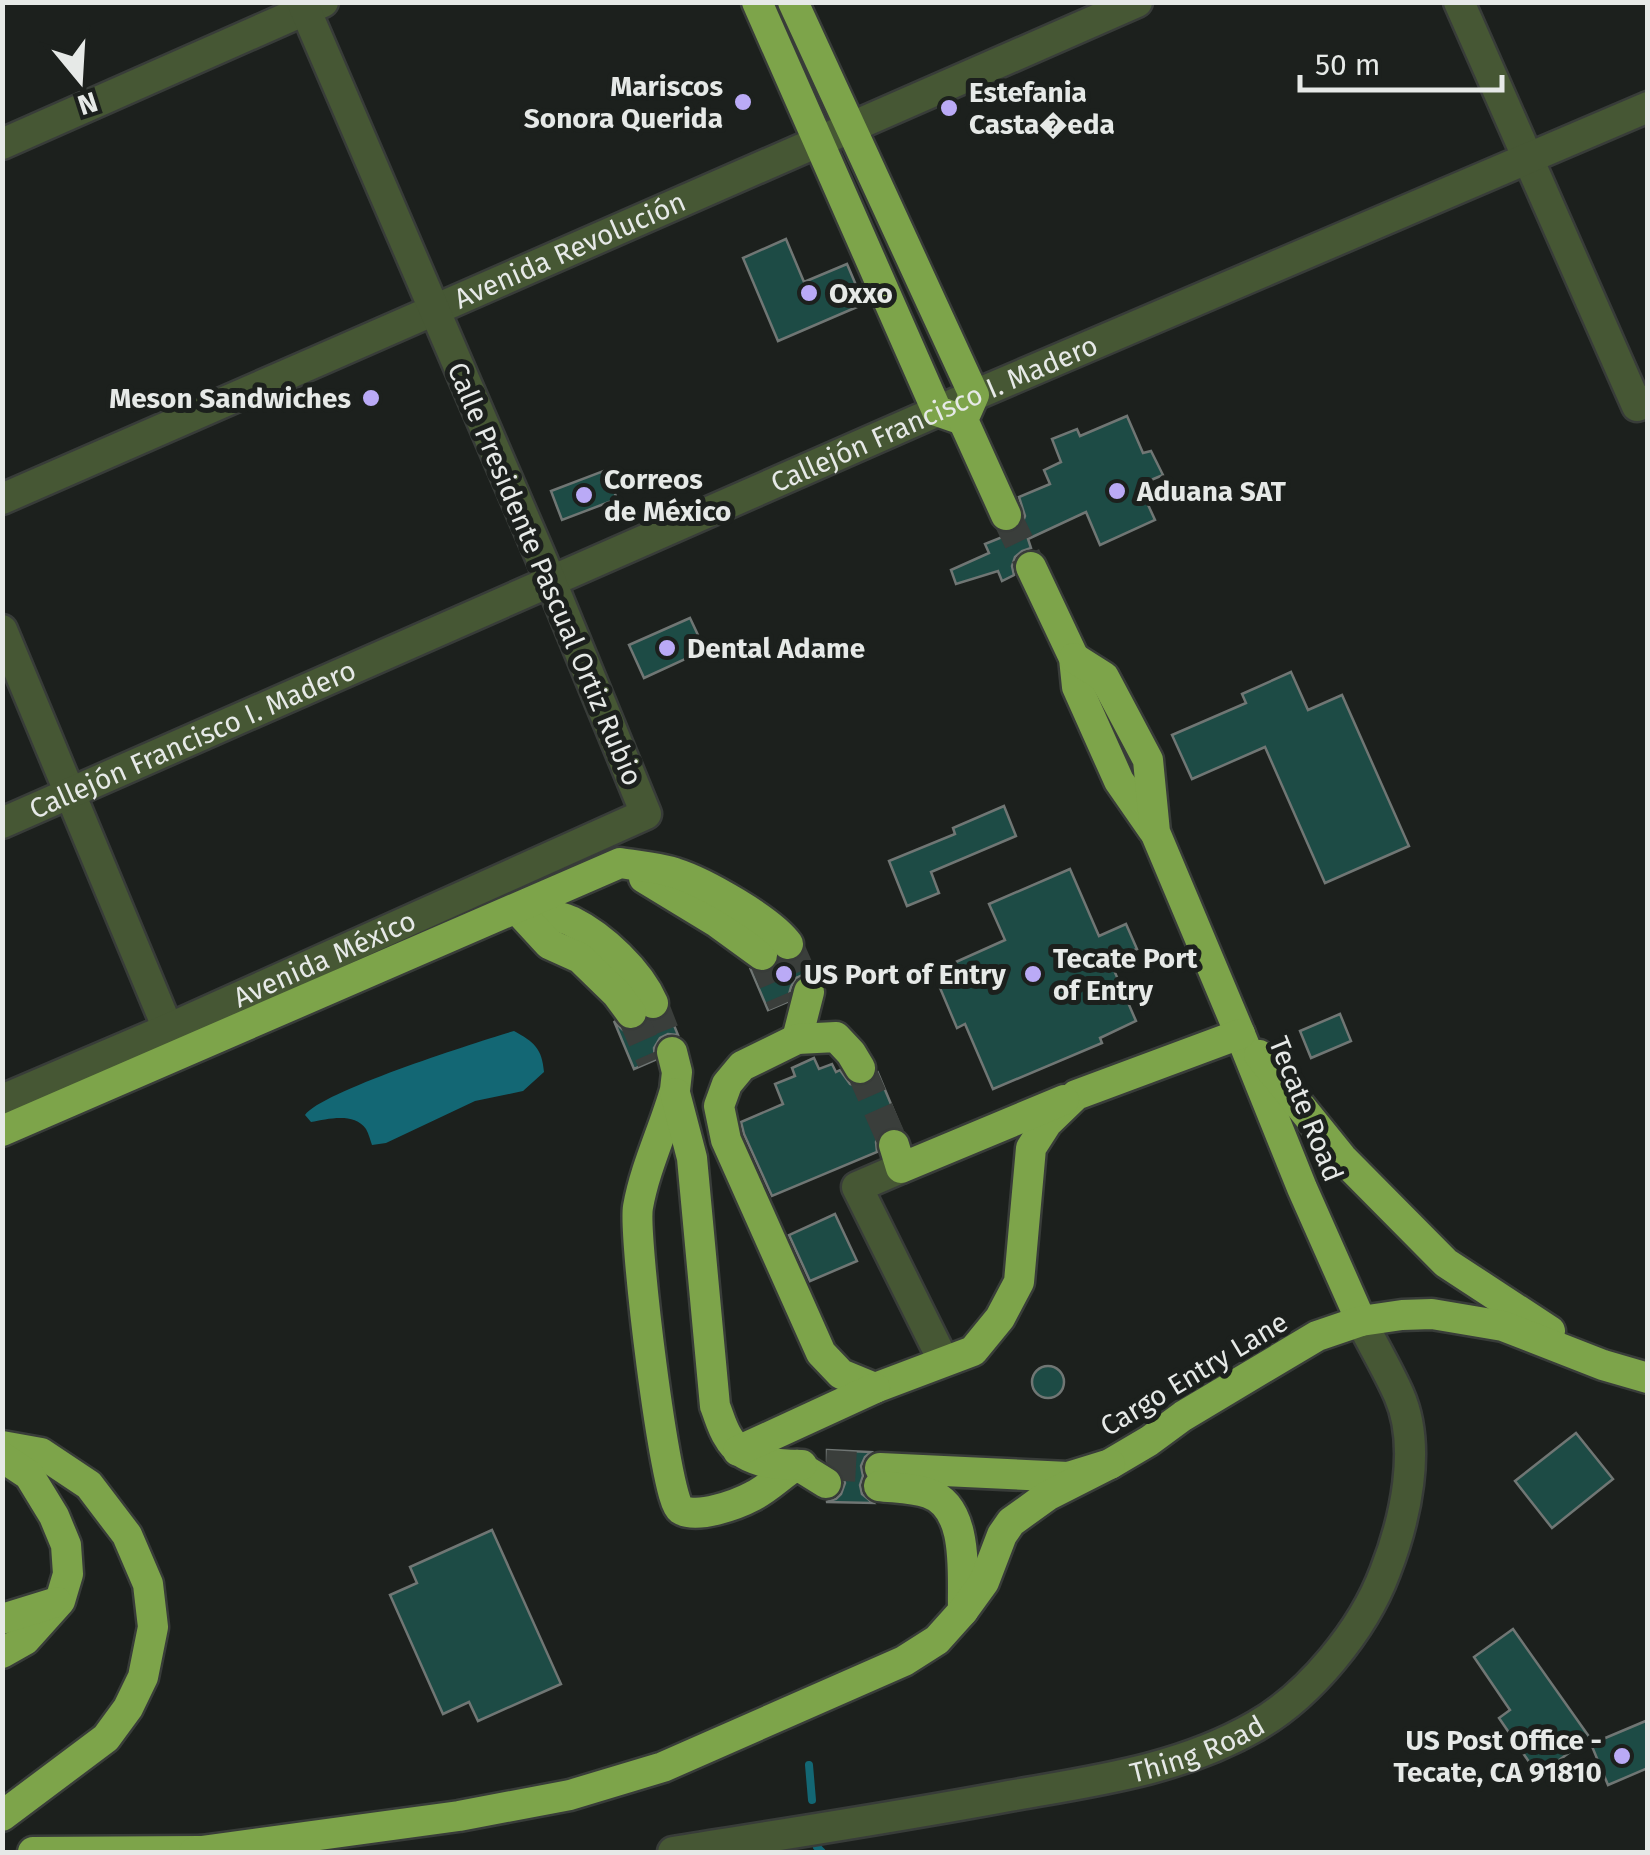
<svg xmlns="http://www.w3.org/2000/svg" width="1650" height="1855" font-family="'Fira Sans',sans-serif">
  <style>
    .water { fill: #136774 }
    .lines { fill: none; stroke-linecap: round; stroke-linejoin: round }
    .stream { stroke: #136774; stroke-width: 8 }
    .building { fill: #1d4b45; stroke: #707674; stroke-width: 2.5 }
    .highway-tunnel { stroke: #3a3e3b; stroke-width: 30; stroke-dasharray: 30 15; stroke-linecap: butt }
    .minor-casing { stroke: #383c39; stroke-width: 35 }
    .highway-casing { stroke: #383c39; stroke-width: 35 }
    .minor { stroke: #465734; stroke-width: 30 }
    .highway { stroke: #7da44a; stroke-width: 30 }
    .poi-dot { fill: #baaaf6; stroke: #1c201d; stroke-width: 4 }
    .labels { text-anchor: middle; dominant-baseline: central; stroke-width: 10; stroke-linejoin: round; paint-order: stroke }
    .poi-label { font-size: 28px; font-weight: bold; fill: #e6e9e7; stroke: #1c201d; text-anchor: start }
    .street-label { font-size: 28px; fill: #e6e9e7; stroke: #1c201d }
  </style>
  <rect width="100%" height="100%" fill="#1c201d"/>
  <path class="water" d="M514,1031C534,1042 542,1048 544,1072L523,1091L475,1101L386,1143L372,1145C370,1140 369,1134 366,1129C354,1112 328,1119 311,1122L305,1115C322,1091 477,1042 514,1031Z"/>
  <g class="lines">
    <g class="stream">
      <path d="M809,1765L812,1800"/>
      <path d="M817,1847L822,1852"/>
    </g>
  </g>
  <g class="building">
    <path d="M786,239L804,282L847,264L864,304L778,341L743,258Z"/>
    <path d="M1127,416L1143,453L1151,451L1163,475L1139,485L1155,520L1100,545L1086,512L1028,539L1031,548L1022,551L1015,557L1012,566L1014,575L1002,581L998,571L956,584L951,570L989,553L985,544L1015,532L1021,527L1025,516L1019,497L1050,484L1044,470L1061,462L1052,439L1077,429L1080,436Z"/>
    <path d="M606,470L617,499L562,520L551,491Z"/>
    <path d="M690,618L705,650L644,678L629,645Z"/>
    <path d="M1291,672L1308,710L1342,695L1409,846L1325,883L1265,747L1192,779L1172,735L1246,703L1242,694Z"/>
    <path d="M1004,806L1016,836L931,872L939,893L907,906L889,861L955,834L953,828Z"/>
    <path d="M1070,869L1099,936L1126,924L1137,949L1110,961L1136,1021L1100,1038L1102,1043L993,1089L965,1024L957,1028L940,988L954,982L947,966L1005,940L989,904Z"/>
    <path d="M805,951L815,974H805L796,978L791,987L787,1002L768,1010L751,970L759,973L769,972L776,967L780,960L793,962L800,959Z"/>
    <path d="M669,1013L678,1035L668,1034L660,1038L654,1048L655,1060L634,1069L614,1021L623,1030L634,1031L643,1027L648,1021L661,1020Z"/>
    <path d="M1340,1014L1351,1041L1311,1058L1300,1031Z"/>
    <path d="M814,1058L819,1069L832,1064L836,1072L840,1070L850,1084L859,1087L870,1083L878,1073L901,1128L890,1127L881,1132L876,1142L877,1152L772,1196L744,1134L741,1122L783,1104L775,1084L795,1076L792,1068Z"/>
    <path d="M835,1214L857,1261L810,1281L789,1235Z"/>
    <circle cx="1048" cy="1382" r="16"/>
    <path d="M1576,1433L1613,1479L1552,1528L1515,1481Z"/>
    <path d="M827,1450L871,1452L865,1457L861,1466L863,1476L860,1485L862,1494L873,1503L826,1502L836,1499L841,1494L845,1483L842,1473L827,1461Z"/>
    <path d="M492,1530L561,1684L478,1721L469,1702L443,1714L390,1595L417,1583L410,1567Z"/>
    <path d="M1513,1629L1590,1738L1538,1775L1499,1718L1510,1710L1474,1657Z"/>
    <path d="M1648,1720V1768L1608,1785L1591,1744Z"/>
  </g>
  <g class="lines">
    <g class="highway-tunnel">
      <path d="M1006,515L1031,567"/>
      <path d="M788,944L809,992"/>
      <path d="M762,955L783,1004"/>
      <path d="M653,1003L672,1052"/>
      <path d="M631,1013L652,1061"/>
      <path d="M860,1068L894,1145"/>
      <path d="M826,1465L880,1468"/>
    </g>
    <g class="minor-casing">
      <g id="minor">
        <path d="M1459,2L1637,406L1648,401"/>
        <path d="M2,144L323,2"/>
        <path id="s1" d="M2,499C381,335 757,165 1137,2"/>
        <path d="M2,630L168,1029"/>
        <path id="s2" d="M2,823L956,403L1648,107"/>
        <path id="s3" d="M2,1100L168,1029L646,814L542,560L302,2"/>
        <path d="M901,1168L857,1187L943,1360"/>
        <path id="s4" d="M673,1852C785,1834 897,1817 1009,1796C1094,1781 1180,1770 1256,1726C1310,1695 1363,1630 1385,1572C1405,1521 1422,1447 1399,1395C1388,1370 1373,1345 1361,1321"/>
      </g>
    </g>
    <g class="highway-casing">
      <g id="highway">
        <path d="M757,2L937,411L963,420"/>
        <path d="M793,2L974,395L963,420L1006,515"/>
        <path d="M1031,567L1074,658L1077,687L1119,781L1153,830"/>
        <path d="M1074,658L1104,677L1148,760L1155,832L1240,1034L1302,1188L1361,1321"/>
        <path d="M644,878L718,923L762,955"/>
        <path d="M517,909C534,913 556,914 571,921C603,937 639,971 653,1003"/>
        <path d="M517,909L549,944L580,958L617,994L631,1013"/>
        <path d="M797,1039L809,992"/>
        <path d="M672,1052L677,1072L675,1090C664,1129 645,1167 638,1207C633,1235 665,1499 680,1509C696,1520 738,1504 753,1496C769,1488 782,1474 797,1465L826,1483"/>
        <path d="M1259,1055L1342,1158L1446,1263L1550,1331"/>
        <path d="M860,1068L851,1053L836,1037L797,1039L742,1066L727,1084L719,1106L726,1140L821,1353L841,1374L875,1388L973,1351L1000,1318L1019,1282L1031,1148L1047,1123L1076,1095L1240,1034"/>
        <path d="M675,1093L692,1158L715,1406C719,1416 722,1428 728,1437C742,1463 776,1465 802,1465"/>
        <path d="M2,1131L620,863C638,866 658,867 675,873C704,882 771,920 788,944"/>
        <path d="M894,1145L901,1168L1064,1100"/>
        <path d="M2,1446L41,1453L89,1485L127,1535L148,1584L153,1627L143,1677L128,1708L106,1738L2,1816"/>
        <path d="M738,1451L875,1388"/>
        <path d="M2,1457L29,1475L54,1516L66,1545L68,1574L60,1601L25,1640L2,1653"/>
        <path d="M880,1468L1068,1477L1110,1464L1149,1441L1183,1416L1317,1336L1361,1321L1402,1315L1432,1314L1503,1326L1603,1365L1648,1378"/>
        <path d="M879,1486C895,1488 913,1488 928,1493C970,1507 962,1575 963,1611"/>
        <path d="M2,1619L57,1602"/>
        <path d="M33,1852L200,1851"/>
        <path d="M194,1852L459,1816L570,1795L663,1767L904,1661L937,1640L963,1611L984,1582L1002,1535L1011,1522L1047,1496L1110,1464"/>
      </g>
    </g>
    <use href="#minor" class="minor"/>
    <use href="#highway" class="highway"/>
  </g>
  <g class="poi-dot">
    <circle cx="743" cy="102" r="10"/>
    <circle cx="949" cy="108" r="10"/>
    <circle cx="809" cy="293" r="10"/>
    <circle cx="371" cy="398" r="10"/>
    <circle cx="1117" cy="491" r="10"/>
    <circle cx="584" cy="495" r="10"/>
    <circle cx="667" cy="648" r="10"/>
    <circle cx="784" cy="974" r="10"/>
    <circle cx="1033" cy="974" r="10"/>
    <circle cx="1622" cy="1756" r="10"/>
  </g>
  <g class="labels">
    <g class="poi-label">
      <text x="723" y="86" text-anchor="end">Mariscos<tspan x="723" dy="32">Sonora Querida</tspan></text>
      <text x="969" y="92">Estefania<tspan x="969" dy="32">Casta�eda</tspan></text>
      <text x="829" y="293">Oxxo</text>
      <text x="351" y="398" text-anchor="end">Meson Sandwiches</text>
      <text x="604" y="479">Correos<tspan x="604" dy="32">de México</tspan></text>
      <text x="1137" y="491">Aduana SAT</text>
      <text x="687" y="648">Dental Adame</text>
      <text x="1053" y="958">Tecate Port<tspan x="1053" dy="32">of Entry</tspan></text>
      <text x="804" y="974">US Port of Entry</text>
      <text x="1602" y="1740" text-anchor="end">US Post Office -<tspan x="1602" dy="32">Tecate, CA 91810</tspan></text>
    </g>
    <g class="street-label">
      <text stroke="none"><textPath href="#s1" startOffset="620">Avenida Revolución</textPath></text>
      <text stroke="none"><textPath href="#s2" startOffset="1018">Callejón Francisco I. Madero</textPath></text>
      <text transform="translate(545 574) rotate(67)">Calle Presidente Pascual Ortiz Rubio</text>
      <text stroke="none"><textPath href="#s2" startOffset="208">Callejón Francisco I. Madero</textPath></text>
      <text stroke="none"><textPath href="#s3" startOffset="352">Avenida México</textPath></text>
      <text transform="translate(1306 1109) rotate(68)">Tecate Road</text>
      <text transform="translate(1194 1374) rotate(-31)">Cargo Entry Lane</text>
      <text stroke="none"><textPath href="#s4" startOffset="535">Thing Road</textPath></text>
    </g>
  </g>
  <rect width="1650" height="1855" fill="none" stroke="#e6e9e7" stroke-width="10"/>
  <g transform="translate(80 80) rotate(162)" stroke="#1c201d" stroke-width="8" paint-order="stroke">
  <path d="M0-8L18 38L0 25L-18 38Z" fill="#e6e9e7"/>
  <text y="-15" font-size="28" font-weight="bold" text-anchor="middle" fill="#e6e9e7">N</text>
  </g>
  <path d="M1300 75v15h202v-15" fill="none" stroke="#e6e9e7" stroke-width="5"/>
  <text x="1315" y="75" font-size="30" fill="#e6e9e7" stroke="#1c201d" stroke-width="8" paint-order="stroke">50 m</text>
</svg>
